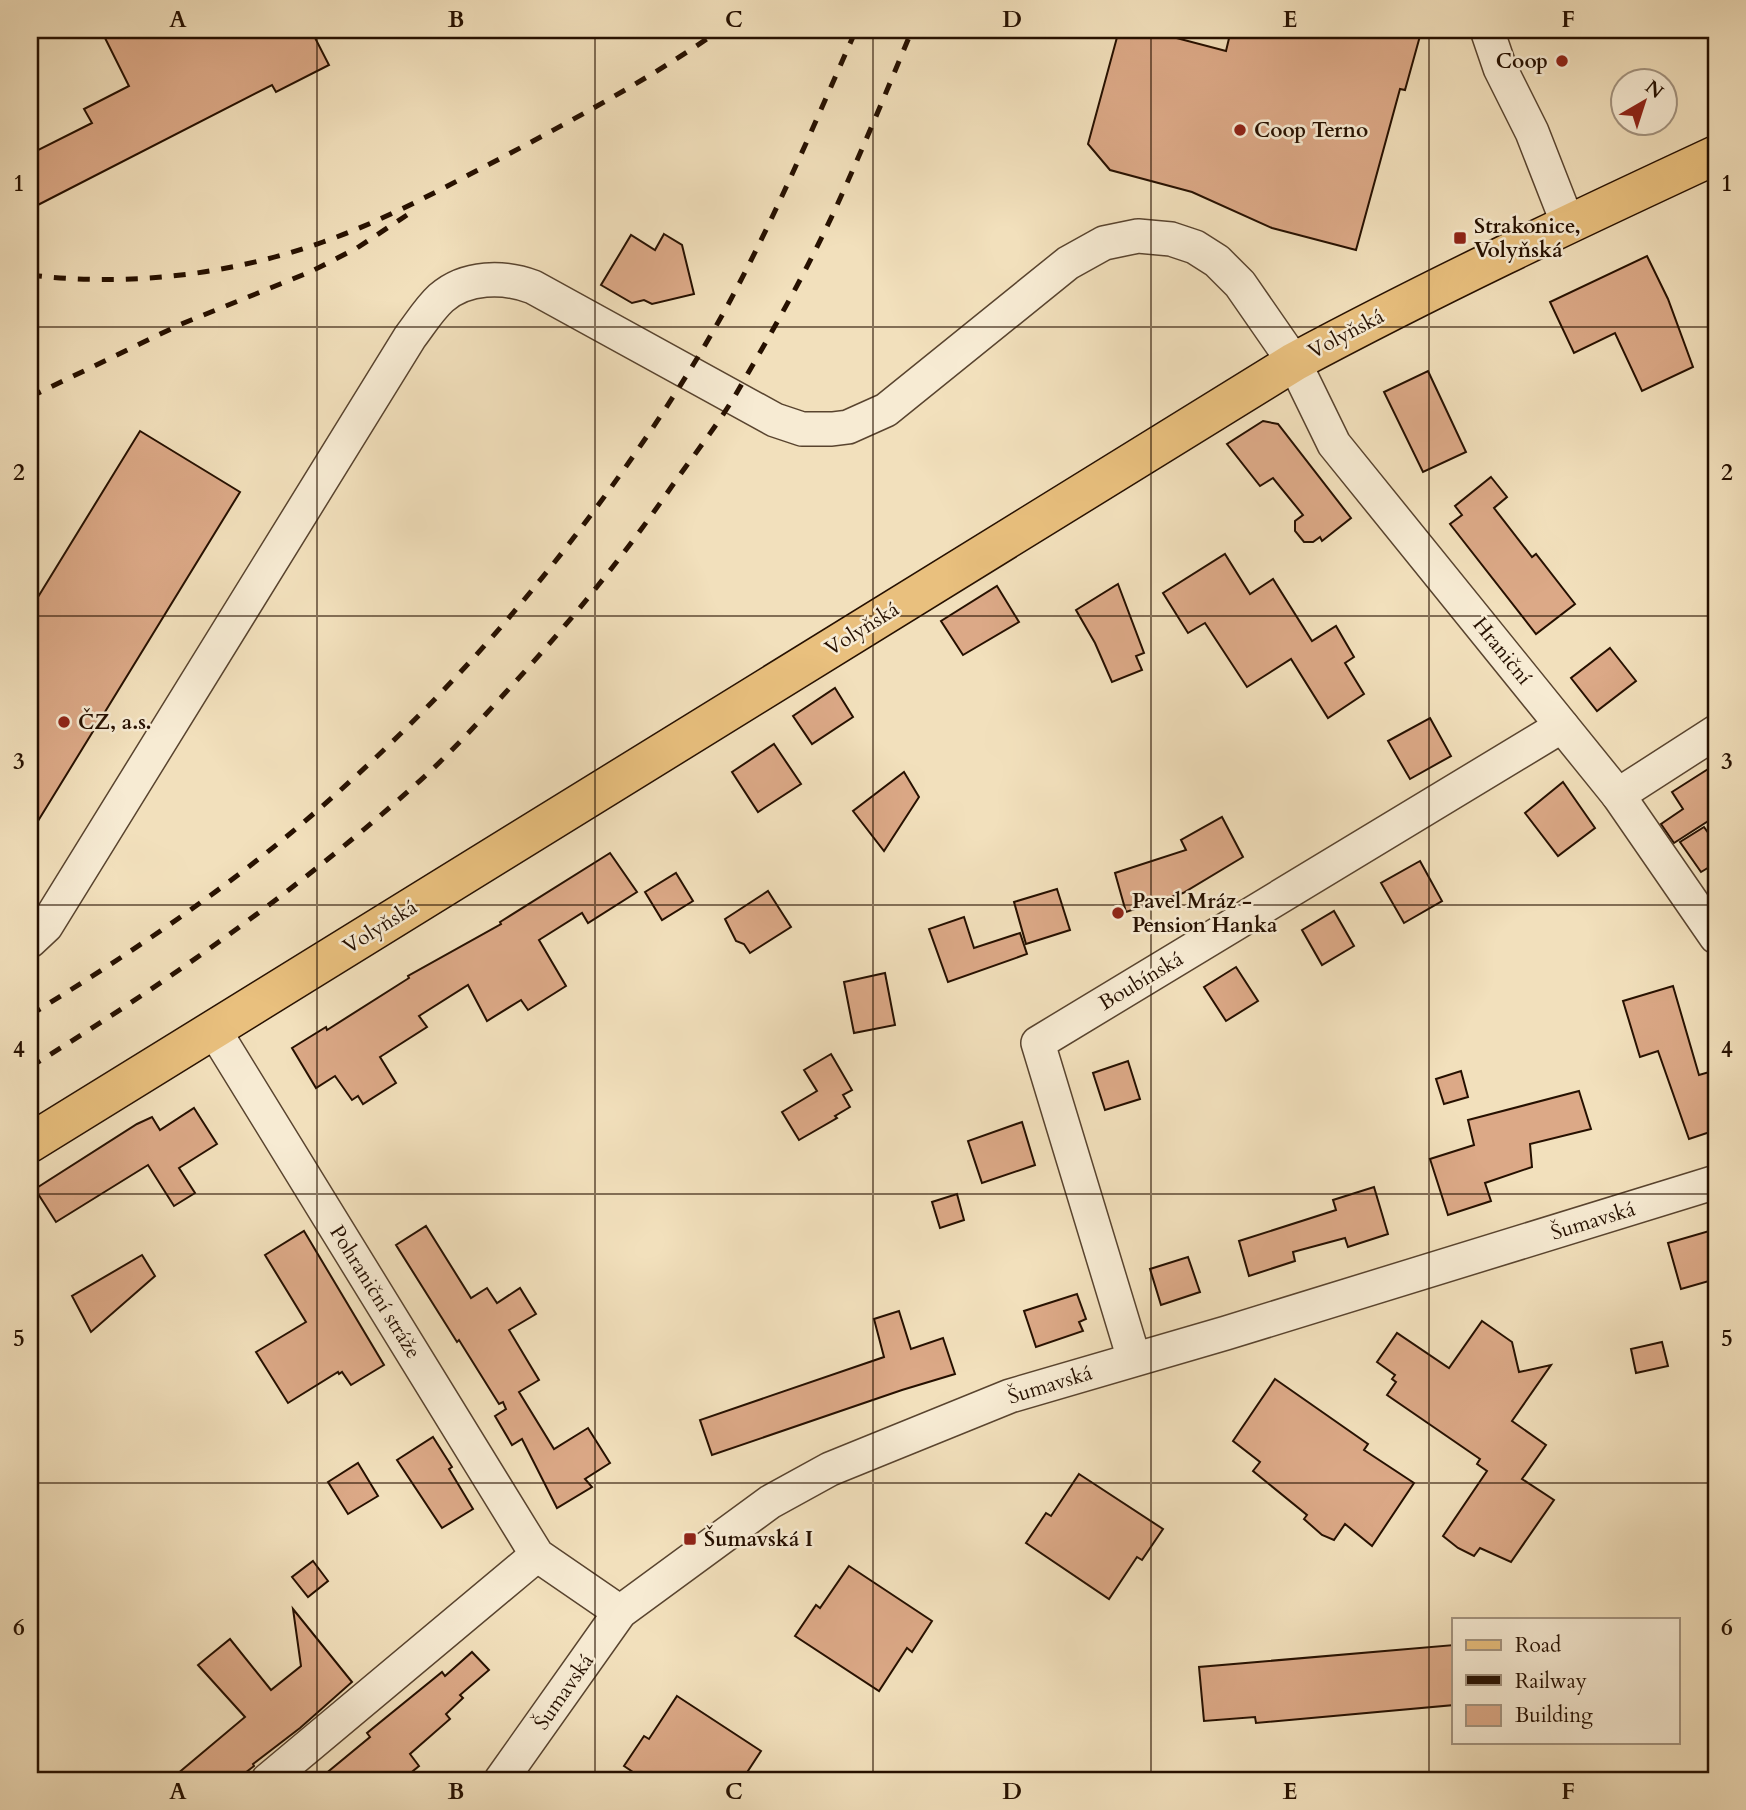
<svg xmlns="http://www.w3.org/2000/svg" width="1746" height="1810" font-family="Cardo,serif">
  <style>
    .building { fill: #dca987; stroke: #261000; stroke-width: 2 }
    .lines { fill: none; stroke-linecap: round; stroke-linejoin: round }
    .street-casing { stroke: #59442f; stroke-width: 36 }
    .primary-casing { stroke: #261000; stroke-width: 41 }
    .street { stroke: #f7ebd3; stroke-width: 33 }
    .primary { stroke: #e9c07e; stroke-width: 38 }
    .rail { stroke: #261000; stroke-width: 5; stroke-dasharray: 12 12; stroke-linecap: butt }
    .grid { fill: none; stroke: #261000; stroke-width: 2; stroke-opacity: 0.55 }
    .poi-dot { fill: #8f2418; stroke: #f7ebd3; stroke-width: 2.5 }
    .labels { text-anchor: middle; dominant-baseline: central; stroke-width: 5; stroke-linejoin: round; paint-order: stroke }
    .poi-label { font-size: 21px; font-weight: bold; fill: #261000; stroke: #f7ebd3; text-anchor: start }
    .street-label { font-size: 21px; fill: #261000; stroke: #f7ebd3 }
    .neatline { fill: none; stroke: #261000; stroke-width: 2.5 }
    .grid-label { font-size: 23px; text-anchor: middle; font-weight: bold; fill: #261000 }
  </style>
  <rect width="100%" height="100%" fill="#f2e0bc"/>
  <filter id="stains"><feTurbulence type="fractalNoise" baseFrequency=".00286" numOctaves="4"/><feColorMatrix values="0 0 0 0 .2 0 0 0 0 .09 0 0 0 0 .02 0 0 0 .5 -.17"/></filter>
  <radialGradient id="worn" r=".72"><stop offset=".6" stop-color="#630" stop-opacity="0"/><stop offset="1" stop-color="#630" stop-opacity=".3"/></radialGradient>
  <g class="building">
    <path d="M101,30H311L329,65L276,92L272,85L30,209V154L92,123L84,109L129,86Z"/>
    <path d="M1119,30H1146L1226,51L1231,30H1396L1420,36L1405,90L1400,89L1356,250L1272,228L1192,192L1110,170L1088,144Z"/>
    <path d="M664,234L682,245L694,294L652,304L644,300L632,303L601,285L631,235L655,250Z"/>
    <path d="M1647,256L1668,299L1693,367L1642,391L1615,333L1574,353L1550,302Z"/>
    <path d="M1428,371L1466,452L1423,472L1384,392Z"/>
    <path d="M1263,421L1278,424L1351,518L1322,541L1320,537L1313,542H1304L1295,531V521L1303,515L1273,478L1260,486L1227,444Z"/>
    <path d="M140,431L240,492L30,834V610Z"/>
    <path d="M1491,477L1507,497L1494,508L1532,557L1536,554L1575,604L1536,634L1450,524L1462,515L1455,506Z"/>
    <path d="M1225,554L1250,594L1273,579L1312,641L1336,626L1354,657L1345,663L1364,694L1328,718L1291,659L1247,687L1205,623L1188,633L1163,593Z"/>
    <path d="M1118,584L1144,653L1136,656L1142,670L1112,682L1095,643L1076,610Z"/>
    <path d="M997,586L1019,622L963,655L941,621Z"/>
    <path d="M1610,648L1636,681L1597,711L1571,678Z"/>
    <path d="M835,688L853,717L812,744L793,716Z"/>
    <path d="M1430,718L1451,756L1410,779L1388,741Z"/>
    <path d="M774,744L801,784L758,812L732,772Z"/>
    <path d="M1716,764V816L1674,843L1661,824L1683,809L1672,792Z"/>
    <path d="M904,772L919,797L884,851L853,811Z"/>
    <path d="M1563,782L1595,828L1558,856L1525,813Z"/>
    <path d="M1222,817L1243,857L1183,893L1126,912L1115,873L1186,850L1181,840Z"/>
    <path d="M1704,827L1716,844V863L1701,872L1680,842Z"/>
    <path d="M610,853L637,892L588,923L582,913L539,940L566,986L528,1010L521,1000L487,1021L468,985L419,1016L427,1027L380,1057L396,1083L363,1104L358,1096L352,1100L335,1076L316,1088L292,1048L326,1027L327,1030L409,978L408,976L501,924L500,922Z"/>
    <path d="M1420,861L1442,901L1404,923L1381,883Z"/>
    <path d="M676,873L693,901L662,920L645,892Z"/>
    <path d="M1057,889L1070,930L1026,944L1014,902Z"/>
    <path d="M768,891L791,927L750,953L744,944L736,941L725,919Z"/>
    <path d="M1334,911L1354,946L1322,965L1302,930Z"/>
    <path d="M964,917L974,948L1020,933L1027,954L948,982L929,929Z"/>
    <path d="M1236,967L1258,1001L1226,1021L1204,987Z"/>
    <path d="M885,973L895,1025L854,1033L844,982Z"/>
    <path d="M1673,986L1699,1075L1716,1070V1130L1689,1139L1658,1051L1640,1057L1623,1001Z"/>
    <path d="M831,1054L852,1090L843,1095L850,1107L835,1116L837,1118L799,1140L782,1112L817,1091L804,1070Z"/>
    <path d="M1128,1061L1140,1099L1105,1110L1093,1073Z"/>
    <path d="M1461,1071L1468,1097L1444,1104L1436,1079Z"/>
    <path d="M1579,1091L1591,1129L1530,1144L1532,1167L1485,1183L1491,1201L1448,1215L1430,1159L1474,1145L1468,1120Z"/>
    <path d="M194,1108L217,1144L179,1168L195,1193L174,1206L148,1165L56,1222L35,1189L137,1124L152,1117L160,1130Z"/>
    <path d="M1022,1122L1035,1165L982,1183L968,1141Z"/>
    <path d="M1374,1187L1388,1234L1348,1247L1345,1238L1293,1252L1295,1261L1249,1276L1239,1241L1336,1210L1333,1200Z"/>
    <path d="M957,1194L964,1220L940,1228L932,1202Z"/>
    <path d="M426,1226L471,1298L487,1288L497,1303L520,1288L536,1314L509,1330L539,1380L519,1392L554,1449L588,1428L610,1463L585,1479L592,1487L557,1508L522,1439L512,1445L495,1416L506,1409L503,1402L499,1404L459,1340L457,1342L396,1245Z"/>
    <path d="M1716,1229V1279L1681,1289L1668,1243Z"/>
    <path d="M304,1231L384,1365L351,1385L342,1372L339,1374L338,1372L288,1403L256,1352L306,1322L265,1255Z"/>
    <path d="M142,1255L155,1276L91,1332L72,1296Z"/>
    <path d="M1188,1257L1200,1292L1161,1305L1150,1269Z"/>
    <path d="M1077,1294L1086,1319L1079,1322L1083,1331L1036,1347L1024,1311Z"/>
    <path d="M899,1311L911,1349L943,1338L955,1374L902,1390L712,1455L700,1420L884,1357L874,1319Z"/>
    <path d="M1482,1321L1512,1342L1519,1372L1551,1365L1512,1421L1546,1445L1522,1479L1554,1500L1511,1562L1480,1548L1474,1556L1458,1548L1443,1536L1487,1471L1477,1464L1480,1459L1387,1395L1396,1382L1392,1379L1395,1375L1377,1362L1397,1333L1449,1368Z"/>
    <path d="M1662,1342L1668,1366L1636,1373L1631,1349Z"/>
    <path d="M1275,1379L1368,1444L1364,1450L1414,1483L1372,1546L1345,1524L1334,1540L1322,1535L1304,1519L1307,1515L1253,1471L1260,1462L1233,1441Z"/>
    <path d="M433,1437L452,1467L449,1469L473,1509L442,1528L397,1460Z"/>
    <path d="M358,1463L378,1496L348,1514L328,1482Z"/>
    <path d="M1079,1474L1163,1529L1142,1560L1137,1557L1109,1599L1026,1543L1046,1513L1051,1516Z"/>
    <path d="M313,1561L328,1581L308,1597L292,1577Z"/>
    <path d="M849,1566L932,1621L912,1652L907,1648L879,1691L795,1636L816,1605L820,1608Z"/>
    <path d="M293,1609L352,1682L300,1728L253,1764L254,1766L236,1780H170L245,1717L198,1665L230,1639L271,1690L301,1666Z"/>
    <path d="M1454,1645V1705L1256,1723L1255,1717L1204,1721L1199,1667Z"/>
    <path d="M472,1652L489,1670L460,1695L463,1698L446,1714L450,1719L410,1754L419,1766L402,1780H318L370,1737L367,1733L442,1672L445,1676Z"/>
    <path d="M677,1696L761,1751L742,1780H645L624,1766L644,1736L649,1739Z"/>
  </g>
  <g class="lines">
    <g class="street-casing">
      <g id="street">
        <path d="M1487,30L1500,68L1532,132L1568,224"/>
        <path d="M1618,795L1716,732"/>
        <path d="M30,941L46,926L410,337C420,324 429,309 441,298C466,276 504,276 533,287L775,420L802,429H832L848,427L886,410L1068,263L1104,243L1138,236L1171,239L1195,247L1217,261L1240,284L1294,362L1334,444L1618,795L1716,937"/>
        <path d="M214,1030L537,1555L620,1612"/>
        <path d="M1134,1359L1038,1043L1562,726"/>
        <path d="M268,1780L537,1555"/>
        <path d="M501,1780L620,1612L770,1502L830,1469L1010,1396L1226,1333L1716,1182"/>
      </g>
    </g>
    <g class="primary-casing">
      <path id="primary" d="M30,1143L1294,362C1432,288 1574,221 1716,155"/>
    </g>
    <use href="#street" class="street"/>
    <use href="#primary" class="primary"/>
    <g class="rail">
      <path d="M30,275C127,287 230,275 323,242C386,220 445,187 505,156C580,116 649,79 720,30"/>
      <path d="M30,397L179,325L310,272L357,248L407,215"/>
      <path d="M30,1015C125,957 219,894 304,822C421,722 517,617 607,493C652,431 695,366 731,299C778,211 816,120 856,30"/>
      <path d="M30,1067C165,984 294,893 413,787C446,758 476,725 506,692C566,627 622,559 672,486C693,456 717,426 736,394C772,332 808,269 838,203C864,146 888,88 912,30"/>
    </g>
  </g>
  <path class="grid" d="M317,30V1780M595,30V1780M873,30V1780M1151,30V1780M1429,30V1780M30,327H1716M30,616H1716M30,905H1716M30,1194H1716M30,1483H1716"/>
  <g class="poi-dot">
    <circle cx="1562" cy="61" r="7"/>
    <circle cx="1240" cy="130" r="7"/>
    <rect x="1453" y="231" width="14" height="14" rx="3.5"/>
    <circle cx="64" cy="722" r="7"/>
    <circle cx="1118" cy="913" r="7"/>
    <rect x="683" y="1532" width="14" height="14" rx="3.5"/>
  </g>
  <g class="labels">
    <g class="poi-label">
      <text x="1548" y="61" text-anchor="end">Coop</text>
      <text x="1254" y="130">Coop Terno</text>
      <text x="1474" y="226">Strakonice,<tspan x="1474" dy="24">Volyňská</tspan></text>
      <text x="78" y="722">ČZ, a.s.</text>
      <text x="1132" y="901">Pavel Mráz -<tspan x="1132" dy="24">Pension Hanka</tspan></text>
      <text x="704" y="1539">Šumavská I</text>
    </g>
    <g class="street-label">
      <text transform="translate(1346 334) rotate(-28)">Volyňská</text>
      <text transform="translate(862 629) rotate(-32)">Volyňská</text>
      <text transform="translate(1502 651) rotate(51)">Hraniční</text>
      <text transform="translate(380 927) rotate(-32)">Volyňská</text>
      <text transform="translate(1141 981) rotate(-31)">Boubínská</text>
      <text transform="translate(1593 1221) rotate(-17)">Šumavská</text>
      <text transform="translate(375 1292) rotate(58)">Pohraniční stráže</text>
      <text transform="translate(1050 1385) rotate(-17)">Šumavská</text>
      <text transform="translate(564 1692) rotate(-55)">Šumavská</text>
    </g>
  </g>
  <rect width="1746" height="1810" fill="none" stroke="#f2e0bc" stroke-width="77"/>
  <rect x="1452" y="1618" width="228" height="126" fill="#f7ebd3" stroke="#a3937f" stroke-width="2"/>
  <rect x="1466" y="1640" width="35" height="10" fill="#e9c07e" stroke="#a3937f" stroke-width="2"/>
  <text x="1515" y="1652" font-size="21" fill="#261000">Road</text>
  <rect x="1466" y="1675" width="35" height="10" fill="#261000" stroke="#a3937f" stroke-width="2"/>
  <text x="1515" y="1688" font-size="21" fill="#261000">Railway</text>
  <rect x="1466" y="1705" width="35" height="21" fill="#dca987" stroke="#a3937f" stroke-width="2"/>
  <text x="1515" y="1722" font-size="21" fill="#261000">Building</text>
  <g transform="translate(1644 102) rotate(39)"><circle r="33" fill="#f7ebd3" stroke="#a3937f" stroke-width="2"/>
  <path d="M0-5L12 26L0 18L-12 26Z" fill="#8f2418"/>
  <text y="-10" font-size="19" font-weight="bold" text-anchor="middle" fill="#261000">N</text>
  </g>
  <rect x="38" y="38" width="1670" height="1734" class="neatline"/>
  <g class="grid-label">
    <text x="178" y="27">A</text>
    <text x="456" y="27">B</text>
    <text x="734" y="27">C</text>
    <text x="1012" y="27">D</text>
    <text x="1290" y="27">E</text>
    <text x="1568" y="27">F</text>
    <text x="19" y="191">1</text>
    <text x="1727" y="191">1</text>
    <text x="19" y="480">2</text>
    <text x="1727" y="480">2</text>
    <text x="19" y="769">3</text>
    <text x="1727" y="769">3</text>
    <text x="19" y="1057">4</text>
    <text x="1727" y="1057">4</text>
    <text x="19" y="1346">5</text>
    <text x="1727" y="1346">5</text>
    <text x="19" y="1635">6</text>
    <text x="1727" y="1635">6</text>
    <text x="178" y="1799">A</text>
    <text x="456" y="1799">B</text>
    <text x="734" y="1799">C</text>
    <text x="1012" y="1799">D</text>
    <text x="1290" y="1799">E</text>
    <text x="1568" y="1799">F</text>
  </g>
  <rect width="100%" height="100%" filter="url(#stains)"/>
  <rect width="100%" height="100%" fill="url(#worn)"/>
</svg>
